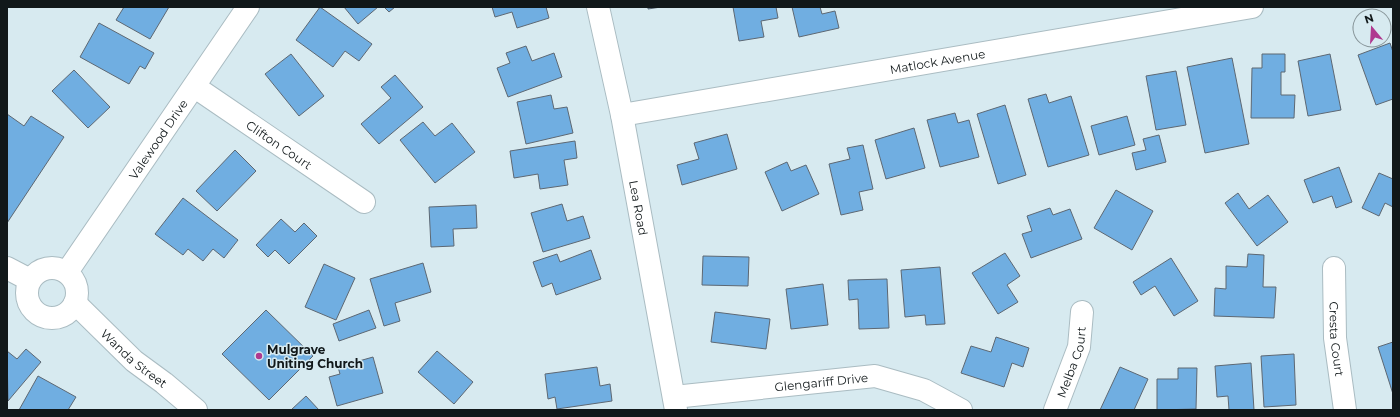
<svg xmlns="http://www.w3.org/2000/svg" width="1400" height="417" font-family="Montserrat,sans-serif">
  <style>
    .building { fill: #70aee1; stroke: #5d6873 }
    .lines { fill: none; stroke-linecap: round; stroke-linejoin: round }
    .street-casing { stroke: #aabcc2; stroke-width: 24 }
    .secondary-casing { stroke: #aabcc2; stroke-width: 24 }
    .street { stroke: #fff; stroke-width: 22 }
    .secondary { stroke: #fff; stroke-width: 22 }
    .poi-dot { fill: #af388f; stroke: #d7eaf0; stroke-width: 1.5 }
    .labels { text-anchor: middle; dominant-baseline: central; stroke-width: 3; stroke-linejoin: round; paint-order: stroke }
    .street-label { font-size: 12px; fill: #11181a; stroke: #d7eaf0 }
    .poi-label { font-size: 12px; font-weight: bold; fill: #11181a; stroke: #d7eaf0; text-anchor: start }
  </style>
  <rect width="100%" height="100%" fill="#d7eaf0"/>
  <g class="building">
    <path d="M124,7H169L150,39L116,20Z"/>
    <path d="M320,7L372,44L359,61L345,51L333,67L296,40Z"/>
    <path d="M344,7H378L358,24Z"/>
    <path d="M384,7H395L389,12Z"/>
    <path d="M492,7H546L549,18L517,28L512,12L495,17Z"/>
    <path d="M648,7H661L648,9Z"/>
    <path d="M733,7H776L778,18L761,21L764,37L739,41Z"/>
    <path d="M792,7H820L822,14L835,11L839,28L799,37Z"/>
    <path d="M99,23L154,53L145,69L140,66L129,84L80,57Z"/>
    <path d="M1390,43L1393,52V99L1376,105L1358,55Z"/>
    <path d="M526,46L532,61L554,53L562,77L508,97L497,68L510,63L506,53Z"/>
    <path d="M291,54L324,96L299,116L265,74Z"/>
    <path d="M1262,54H1285V72H1281V95H1295L1294,118H1251L1252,68H1262Z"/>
    <path d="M1330,54L1341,110L1308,116L1298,61Z"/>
    <path d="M1232,58L1249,144L1205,153L1187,67Z"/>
    <path d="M74,70L110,107L88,128L52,91Z"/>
    <path d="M1176,71L1186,125L1156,130L1146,76Z"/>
    <path d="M395,75L423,107L379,144L361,124L391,98L381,87Z"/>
    <path d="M1046,94L1049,103L1071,96L1089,155L1048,167L1028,99Z"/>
    <path d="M551,95L554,109L567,107L573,133L526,144L517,102Z"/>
    <path d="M1005,105L1026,175L998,184L977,114Z"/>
    <path d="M955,113L958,123L969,120L979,157L940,167L927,120Z"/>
    <path d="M7,114L24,126L31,116L64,137L7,223Z"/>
    <path d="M1127,116L1135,145L1099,155L1091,126Z"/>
    <path d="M423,122L435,136L452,123L475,152L435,183L400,140Z"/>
    <path d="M914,128L925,168L886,179L875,140Z"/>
    <path d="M727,134L737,169L682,185L677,165L699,159L694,143Z"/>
    <path d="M1159,135L1166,162L1136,170L1132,153L1146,150L1143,139Z"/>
    <path d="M575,141L577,158L564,160L568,185L540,189L538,174L514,178L510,151Z"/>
    <path d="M863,145L873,189L859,192L863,210L841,215L829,164L850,159L847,148Z"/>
    <path d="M235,150L256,171L217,211L196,191Z"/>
    <path d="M787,162L791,171L806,165L819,194L782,211L765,172Z"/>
    <path d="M1339,167L1352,202L1336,208L1332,196L1313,203L1304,180Z"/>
    <path d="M1379,173L1393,179V207L1385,203L1379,216L1362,208Z"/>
    <path d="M1116,190L1153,211L1132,250L1094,228Z"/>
    <path d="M1238,193L1249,209L1268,195L1288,222L1257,246L1225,203Z"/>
    <path d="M183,198L238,240L224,258L213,249L203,261L188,249L183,255L155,234Z"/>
    <path d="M562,204L567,221L583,216L590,238L543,252L531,213Z"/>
    <path d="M476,205L477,228L453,229L454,246L431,247L429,207Z"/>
    <path d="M1050,208L1053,215L1070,209L1082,239L1031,258L1022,234L1032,231L1027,216Z"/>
    <path d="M281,219L295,232L304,223L317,236L289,264L275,250L268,257L256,245Z"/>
    <path d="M591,250L601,279L556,295L552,283L542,287L533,262L557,254L560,262Z"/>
    <path d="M1005,253L1020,276L1007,285L1018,302L998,314L972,273Z"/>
    <path d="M1248,254L1264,255L1263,287H1276L1274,318L1214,316L1215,288L1226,289V266L1247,267Z"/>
    <path d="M703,256L749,257L748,286L702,285Z"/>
    <path d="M1171,258L1198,301L1174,316L1155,286L1141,295L1133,282Z"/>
    <path d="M423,263L431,292L395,303L400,321L384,326L370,279Z"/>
    <path d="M324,264L355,278L336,320L305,307Z"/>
    <path d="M940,267L945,324L926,325L925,315L905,317L901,270Z"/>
    <path d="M887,279L889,328L859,329L858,299L849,300L848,280Z"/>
    <path d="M823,284L828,325L791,329L786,289Z"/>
    <path d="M266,310L313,356L269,400L222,354Z"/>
    <path d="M369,310L376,328L339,341L333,324Z"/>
    <path d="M715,312L770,319L766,349L711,342Z"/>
    <path d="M996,337L1029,348L1023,367L1012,363L1004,387L961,373L971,346L991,352Z"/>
    <path d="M1393,342V394L1378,347Z"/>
    <path d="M26,349L41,362L8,401L7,351L17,359Z"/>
    <path d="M437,351L473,382L454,404L418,372Z"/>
    <path d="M1294,354L1296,405L1264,407L1261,356Z"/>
    <path d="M373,357L383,393L337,406L329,377L340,374L338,367Z"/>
    <path d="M1251,363L1254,410H1229L1228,396L1217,397L1215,366Z"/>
    <path d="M597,367L600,386L610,384L612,401L557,409L555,397L548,399L545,374Z"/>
    <path d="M1120,367L1148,379L1134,410H1100Z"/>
    <path d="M1178,368H1197L1196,409L1157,410V379H1178Z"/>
    <path d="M38,376L76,397L68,410H19Z"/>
    <path d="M306,396L319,410H291Z"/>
  </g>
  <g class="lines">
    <g class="street-casing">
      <g id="street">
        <path id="s1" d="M598,7L622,115L676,410"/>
        <path id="s2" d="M195,87L364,202"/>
        <path id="s3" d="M622,115L1252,7"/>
        <path id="s4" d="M1334,268L1335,338L1345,410"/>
        <path id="s5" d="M674,397L875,376L924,390L961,410"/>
        <path id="s6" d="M1055,410L1079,347L1082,312"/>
      </g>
    </g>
    <g class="secondary-casing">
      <g id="secondary">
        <circle cx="52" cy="293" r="25"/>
        <path d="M7,268L30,280"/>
        <path id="s7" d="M67,272L248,7"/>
        <path id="s8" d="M75,303L134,361L164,383L196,410"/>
      </g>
    </g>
    <use href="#street" class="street"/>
    <use href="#secondary" class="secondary"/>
  </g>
  <circle class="poi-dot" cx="259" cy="356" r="4"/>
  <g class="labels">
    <g class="street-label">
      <text stroke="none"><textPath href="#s3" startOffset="320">Matlock Avenue</textPath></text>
      <text stroke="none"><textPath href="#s7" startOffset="161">Valewood Drive</textPath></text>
      <text stroke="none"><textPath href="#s2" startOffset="102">Clifton Court</textPath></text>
      <text stroke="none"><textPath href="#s1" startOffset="205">Lea Road</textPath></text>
      <text stroke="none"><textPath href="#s4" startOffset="71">Cresta Court</textPath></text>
      <text stroke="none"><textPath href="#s8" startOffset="81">Wanda Street</textPath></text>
      <text stroke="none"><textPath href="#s6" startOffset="51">Melba Court</textPath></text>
      <text stroke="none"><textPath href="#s5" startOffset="148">Glengariff Drive</textPath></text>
    </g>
    <g class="poi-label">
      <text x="267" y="349">Mulgrave<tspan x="267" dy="14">Uniting Church</tspan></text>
    </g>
  </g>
  <rect width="1400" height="417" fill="none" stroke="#11181a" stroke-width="16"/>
  <g transform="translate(1372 28) rotate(342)"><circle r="19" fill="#d7eaf0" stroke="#88969a"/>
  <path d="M0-3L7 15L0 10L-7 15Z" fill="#af388f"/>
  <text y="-6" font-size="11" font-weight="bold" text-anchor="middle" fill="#11181a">N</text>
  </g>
</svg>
